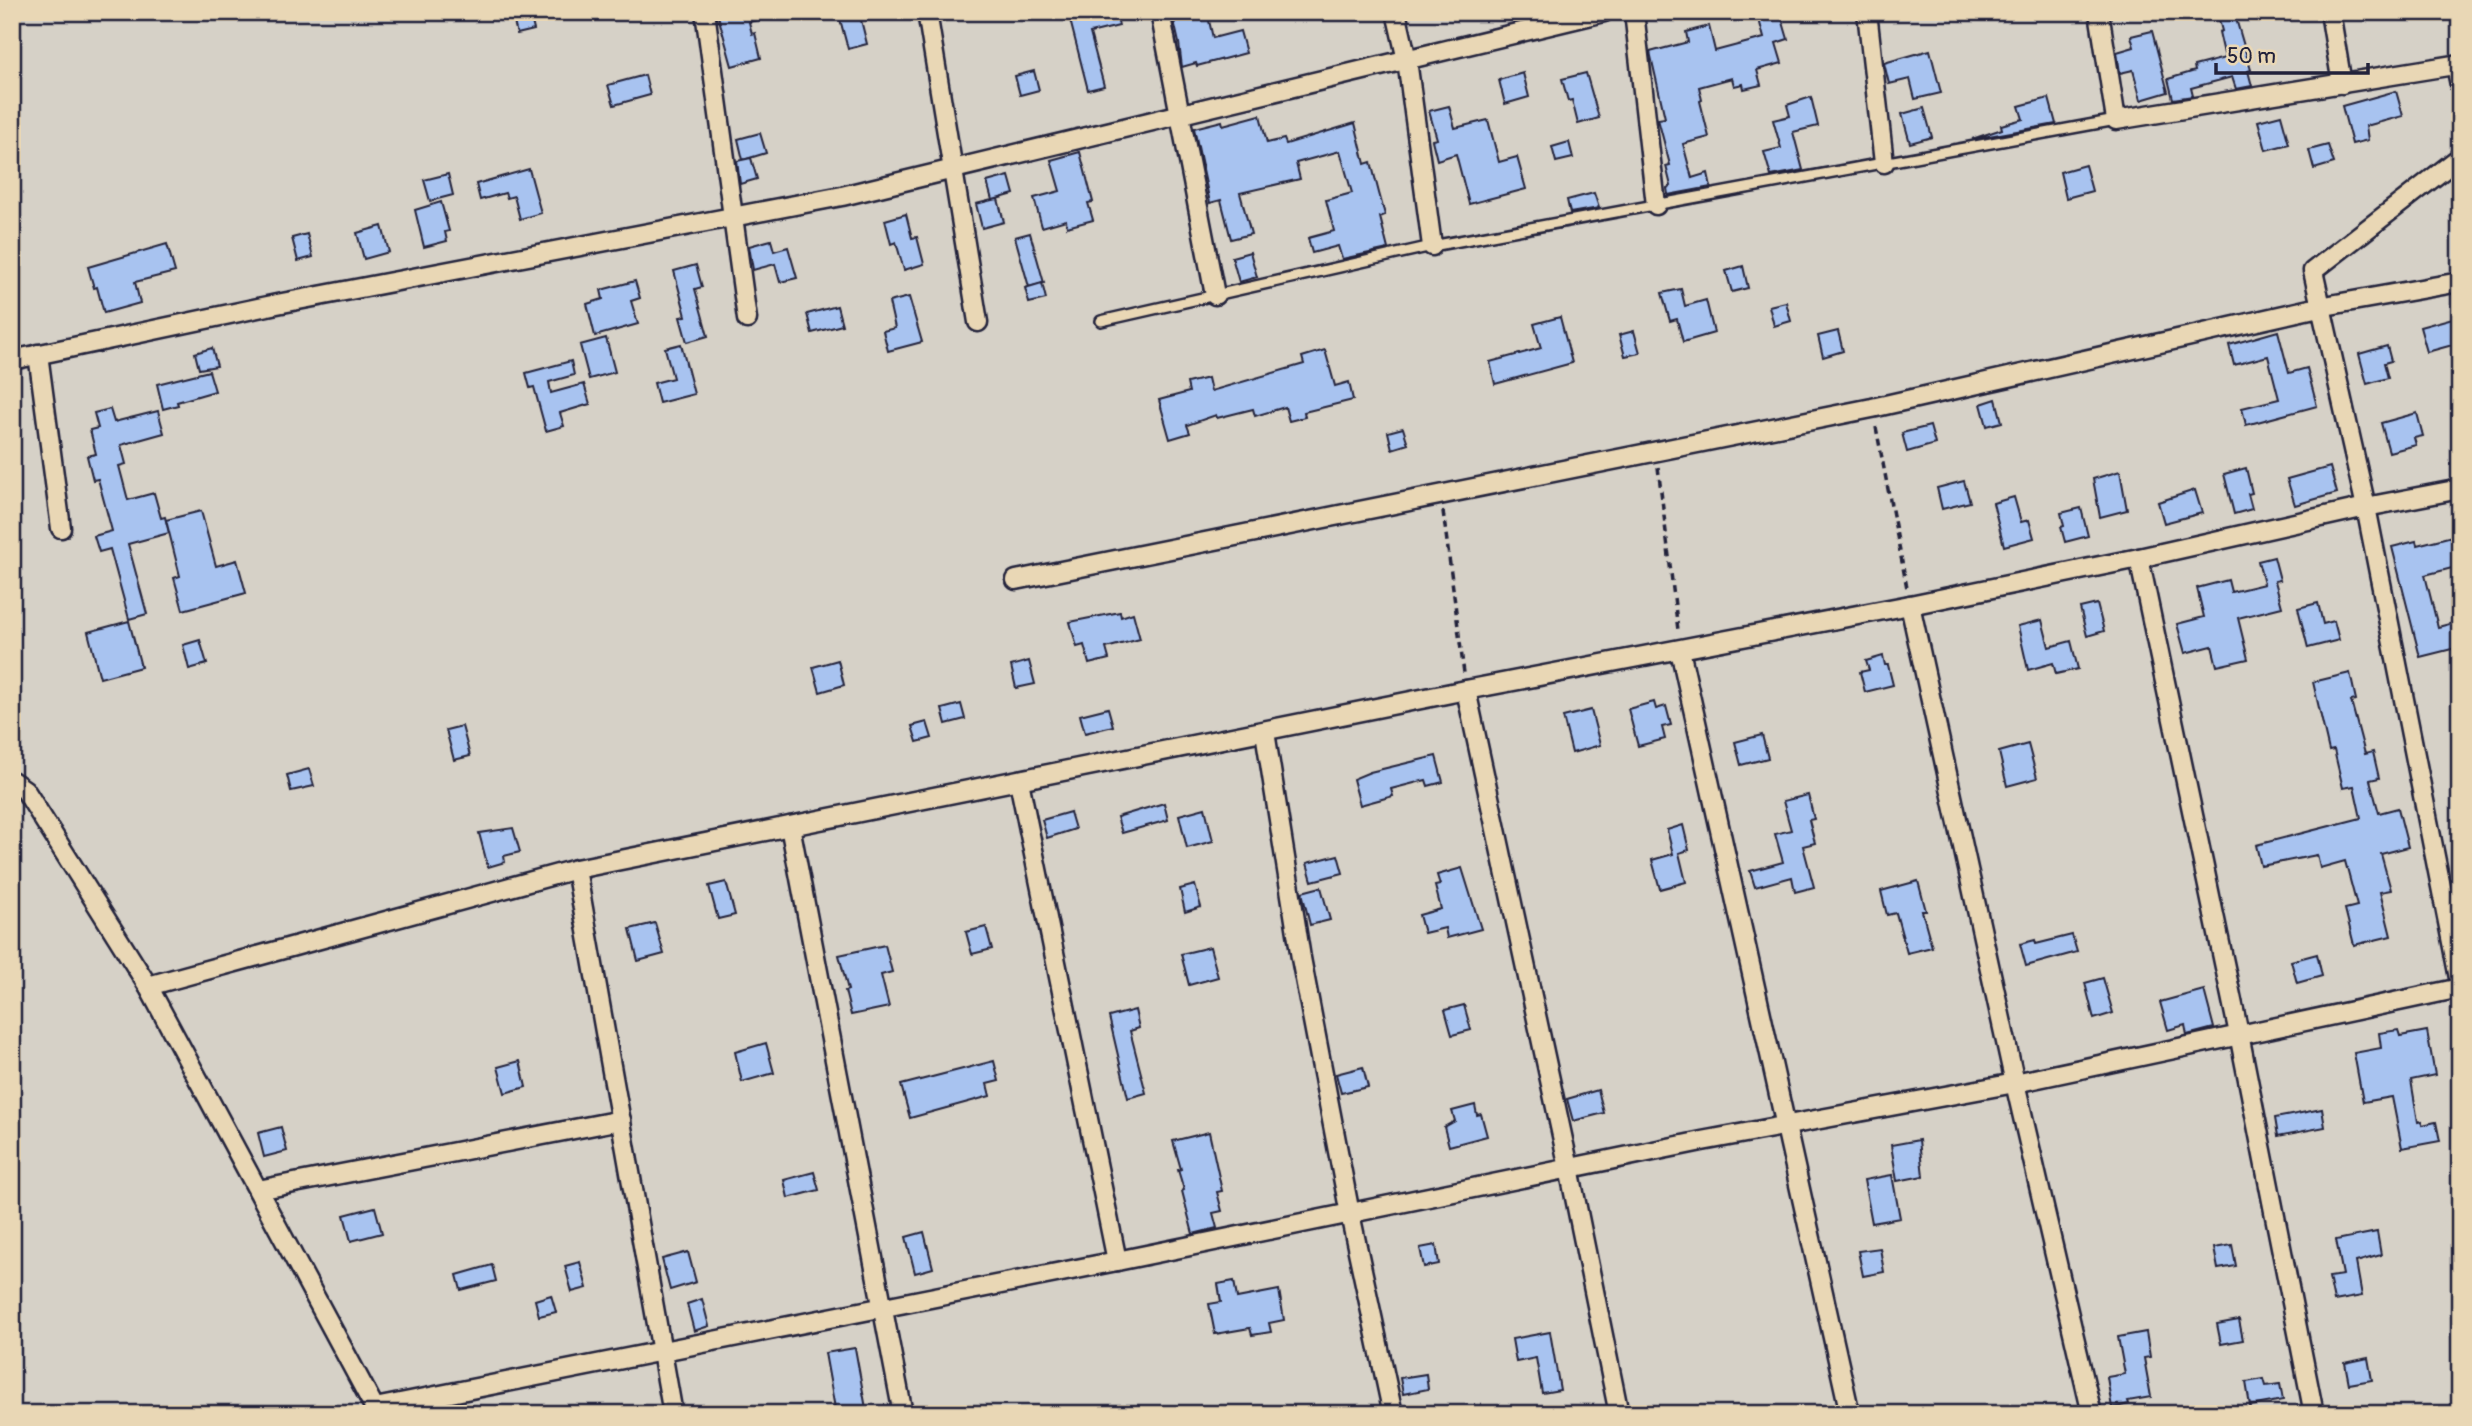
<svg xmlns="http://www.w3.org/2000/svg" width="2472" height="1426" font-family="Pangolin,sans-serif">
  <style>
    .building { fill: #a8c3f0; stroke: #22223b; stroke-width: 2 }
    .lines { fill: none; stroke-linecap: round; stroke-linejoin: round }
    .service-casing { stroke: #22223b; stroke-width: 14 }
    .minor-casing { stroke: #22223b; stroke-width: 23 }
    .path { stroke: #22223b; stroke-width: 3.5; stroke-dasharray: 7 5; stroke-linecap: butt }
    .service { stroke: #e9d7b5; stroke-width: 9 }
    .minor { stroke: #e9d7b5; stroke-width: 18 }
  </style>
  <rect width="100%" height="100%" fill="#d6d1c7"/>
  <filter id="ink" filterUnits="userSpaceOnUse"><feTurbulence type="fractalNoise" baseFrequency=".0143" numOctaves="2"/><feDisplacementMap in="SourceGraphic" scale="14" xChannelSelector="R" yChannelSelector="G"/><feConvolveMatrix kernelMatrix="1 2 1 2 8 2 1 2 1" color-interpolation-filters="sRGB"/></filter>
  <g filter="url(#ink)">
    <g class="building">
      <path d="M717,12H764L765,18L749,22L752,34L755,33L761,58L732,66Z"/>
      <path d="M838,12H859L867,44L848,49Z"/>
      <path d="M1068,12H1116L1119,26L1090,33L1104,86L1088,90Z"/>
      <path d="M1172,12H1207L1213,38L1240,31L1246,53L1197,66L1196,63L1182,67L1179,43Z"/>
      <path d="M1757,12H1780L1788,39L1776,43L1782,63L1757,70L1761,85L1744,89L1743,84L1734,86L1732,78L1699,87L1702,100L1700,101L1709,137L1683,144L1692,178L1708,173L1711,187L1668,195L1667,188L1671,186L1666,166L1670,165L1658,119L1665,118L1650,52L1688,42L1686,32L1709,26L1715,51L1764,38Z"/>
      <path d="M2217,12H2234L2251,70L2248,71L2252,86L2236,89L2232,77L2191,88L2193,96L2173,99L2168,79L2195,71L2194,66L2225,58L2219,32L2222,31Z"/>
      <path d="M530,14L534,30L517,34L513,18Z"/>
      <path d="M2152,31L2168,92L2141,100L2133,70L2120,73L2117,52L2134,47L2131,36Z"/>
      <path d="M1930,50L1941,93L1915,99L1910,79L1889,84L1884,63Z"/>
      <path d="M1034,71L1039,90L1020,95L1015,76Z"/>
      <path d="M1523,73L1529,97L1505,104L1499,80Z"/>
      <path d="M1586,73L1599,118L1578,124L1572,100L1568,101L1562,79Z"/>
      <path d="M645,75L650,95L614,105L608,85Z"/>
      <path d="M2396,91L2403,116L2366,126L2368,140L2352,144L2342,106Z"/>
      <path d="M1811,97L1818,126L1793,132L1803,170L1771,176L1764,152L1781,148L1773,120L1790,116L1787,105Z"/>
      <path d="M2049,98L2056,124L1972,139L2002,129L2001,125L2023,119L2019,106Z"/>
      <path d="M1449,106L1455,128L1488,120L1499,162L1517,157L1526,189L1469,204L1456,154L1437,160L1432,140L1437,139L1429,111Z"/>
      <path d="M1924,108L1932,137L1910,143L1902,114Z"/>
      <path d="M1260,115L1267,143L1284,139L1286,144L1355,123L1365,164L1371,162L1379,193L1385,215L1380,217L1388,249L1342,259L1338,246L1312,253L1308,238L1334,231L1326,200L1352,193L1340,151L1296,163L1300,179L1240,193L1251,234L1231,239L1221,200L1210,203L1194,128L1222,121L1223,125Z"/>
      <path d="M2281,115L2289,144L2266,150L2258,121Z"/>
      <path d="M760,133L766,153L743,160L738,139Z"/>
      <path d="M1569,142L1573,158L1556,162L1552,147Z"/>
      <path d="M2328,145L2334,163L2314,169L2309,150Z"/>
      <path d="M1080,152L1093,202L1088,203L1093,220L1067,227L1066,220L1042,227L1034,198L1060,191L1051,160Z"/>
      <path d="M751,158L757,179L740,184L737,161Z"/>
      <path d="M2085,165L2092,191L2066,198L2060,172Z"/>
      <path d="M529,169L541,213L520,219L514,196L507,198L505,193L480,200L476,184Z"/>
      <path d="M448,174L453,195L430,201L424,180Z"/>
      <path d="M1009,176L1014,194L993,200L998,199L1004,222L982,228L976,204L992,200L987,182Z"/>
      <path d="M1594,193L1599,208L1570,213L1567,200Z"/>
      <path d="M441,202L449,231L445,232L447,241L424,247L415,210Z"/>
      <path d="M906,214L912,238L917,237L924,264L904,270L896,242L891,244L885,220Z"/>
      <path d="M382,226L389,252L364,259L357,233Z"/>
      <path d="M1030,233L1044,283L1029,287L1015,237Z"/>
      <path d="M307,234L313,257L298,261L292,238Z"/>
      <path d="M771,240L774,251L788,247L797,278L780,282L775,264L753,270L749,246Z"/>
      <path d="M167,244L175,272L135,282L140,303L104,313L97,287L94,288L88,267Z"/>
      <path d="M1250,252L1257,277L1239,282L1232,257Z"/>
      <path d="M696,265L702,287L695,289L708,336L687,342L680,317L686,316L674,271Z"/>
      <path d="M1743,266L1748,288L1732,292L1726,271Z"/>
      <path d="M635,281L640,298L631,301L638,324L595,336L587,304L603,299L601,290Z"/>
      <path d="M1042,283L1046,299L1029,303L1025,288Z"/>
      <path d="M1681,289L1685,306L1706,300L1714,333L1683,342L1677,319L1670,321L1662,293Z"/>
      <path d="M909,297L922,342L888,351L883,331L895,328L889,302Z"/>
      <path d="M1786,302L1791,321L1774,326L1769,306Z"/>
      <path d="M837,306L842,325L812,333L807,314Z"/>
      <path d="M2460,316V343L2427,352L2420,327Z"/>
      <path d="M1560,317L1572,363L1495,384L1490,362L1541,348L1534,324Z"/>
      <path d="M1634,331L1640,353L1625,356L1619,335Z"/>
      <path d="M1838,331L1843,351L1823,357L1818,336Z"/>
      <path d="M2278,331L2289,373L2307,368L2317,406L2246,425L2242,408L2279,399L2268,356L2234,365L2229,345Z"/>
      <path d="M606,338L615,372L589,379L580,345Z"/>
      <path d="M681,344L694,394L659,403L654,383L673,378L665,348Z"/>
      <path d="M2387,346L2391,361L2384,363L2388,378L2367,384L2359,354Z"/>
      <path d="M212,348L217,366L199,369L195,353Z"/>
      <path d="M1325,350L1335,386L1349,382L1353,400L1304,412L1305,417L1289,421L1285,407L1255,416L1253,409L1217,418L1216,415L1187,425L1190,433L1170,439L1159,400L1189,392L1187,383L1208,378L1211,391L1304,364L1302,357Z"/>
      <path d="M571,361L574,375L549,382L551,393L584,384L590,404L560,413L564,426L546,431L534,387L530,388L526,373Z"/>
      <path d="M209,371L215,391L177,402L178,405L163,409L157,384Z"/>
      <path d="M1996,399L2002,422L1987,426L1981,404Z"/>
      <path d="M110,409L114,422L158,411L164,433L121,445L126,464L119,466L128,500L154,493L161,518L165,517L169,533L128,544L147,614L129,619L110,549L99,552L94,536L112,531L98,479L93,480L87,456L96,454L90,430L98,428L94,413Z"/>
      <path d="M2417,413L2423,436L2414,438L2416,445L2389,452L2381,423Z"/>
      <path d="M1930,426L1935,444L1907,452L1902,433Z"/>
      <path d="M1403,428L1408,444L1392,449L1388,432Z"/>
      <path d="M2330,467L2337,493L2295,505L2287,479Z"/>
      <path d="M2246,468L2252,493L2248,494L2252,509L2234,514L2224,474Z"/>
      <path d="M2120,471L2127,510L2100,517L2093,479Z"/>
      <path d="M1964,481L1970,502L1942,509L1937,488Z"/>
      <path d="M2195,490L2202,513L2164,523L2158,502Z"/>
      <path d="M2014,497L2021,522L2029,520L2034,538L2004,546L1993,503Z"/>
      <path d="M2081,508L2088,536L2065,542L2061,527L2064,526L2061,513Z"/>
      <path d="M201,511L216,566L237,560L246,593L183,610L174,578L180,576L166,520Z"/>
      <path d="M2460,534V566L2425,575L2438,627L2457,622L2460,647L2420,657L2392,547L2416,541L2417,545Z"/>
      <path d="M2274,557L2280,580L2275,581L2282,607L2238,618L2248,659L2217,666L2212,646L2185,653L2177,624L2204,617L2197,588L2228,580L2231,592L2264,584L2258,561Z"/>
      <path d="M2318,603L2323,624L2334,621L2339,640L2308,648L2298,608Z"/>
      <path d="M2097,604L2104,631L2087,636L2080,608Z"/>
      <path d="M1120,612L1121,617L1133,613L1140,639L1106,648L1109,659L1089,664L1084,645L1077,647L1070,622Z"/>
      <path d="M2042,620L2049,647L2071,641L2078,669L2056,674L2053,663L2028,670L2018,626Z"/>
      <path d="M129,621L141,667L100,678L88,632Z"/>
      <path d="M200,640L207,664L189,669L183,645Z"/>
      <path d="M1883,656L1885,665H1888L1893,685L1865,692L1860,672L1869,670L1866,661Z"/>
      <path d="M838,660L844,685L820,692L813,667Z"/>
      <path d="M1029,661L1035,684L1016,688L1011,666Z"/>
      <path d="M2350,673L2356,700L2351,701L2365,754L2373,752L2379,778L2370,780L2379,813L2398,808L2408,847L2381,854L2391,890L2380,892L2391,936L2354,945L2345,909L2357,906L2345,861L2320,868L2317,855L2261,866L2256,845L2361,818L2354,786L2343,788L2334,750L2329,751L2313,682Z"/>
      <path d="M1654,702L1656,709L1666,706L1671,725L1662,727L1665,739L1638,746L1628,709Z"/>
      <path d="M961,704L965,719L946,724L942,709Z"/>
      <path d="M1108,708L1113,726L1085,733L1080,715Z"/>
      <path d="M1591,710L1600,745L1572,753L1563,717Z"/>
      <path d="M927,722L932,738L917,742L912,726Z"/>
      <path d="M462,726L470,756L454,760L446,730Z"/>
      <path d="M1762,735L1768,758L1741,765L1735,742Z"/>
      <path d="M2028,744L2037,778L2007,786L1999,752Z"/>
      <path d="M1436,756L1443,782L1428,786L1426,780L1391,789L1393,796L1360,805L1353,779L1370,772Z"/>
      <path d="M309,769L314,786L291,791L287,775Z"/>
      <path d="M1808,795L1814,819L1809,820L1815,843L1803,846L1814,887L1795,892L1792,877L1755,887L1750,871L1783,862L1775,834L1791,830L1783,801Z"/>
      <path d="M1164,803L1168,820L1122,833L1117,817Z"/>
      <path d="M1205,808L1213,841L1187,848L1179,815Z"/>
      <path d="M1070,812L1075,829L1047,838L1042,820Z"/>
      <path d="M1683,825L1689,850L1679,853L1686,882L1660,889L1652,860L1673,854L1667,830Z"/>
      <path d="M513,828L520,852L504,856L505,862L488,867L479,833Z"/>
      <path d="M1338,855L1343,873L1312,881L1307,863Z"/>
      <path d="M1462,868L1481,929L1447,938L1445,928L1424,933L1419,915L1441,909L1435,886L1440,885L1437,875Z"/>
      <path d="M1918,881L1926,911H1922L1932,947L1907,953L1896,913L1887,915L1881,891Z"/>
      <path d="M726,882L735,915L718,919L709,886Z"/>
      <path d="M1195,885L1201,907L1185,912L1180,889Z"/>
      <path d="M1321,887L1330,920L1310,925L1302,892Z"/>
      <path d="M655,923L664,954L638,961L630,929Z"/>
      <path d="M986,927L992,949L972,954L966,932Z"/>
      <path d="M2072,935L2077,952L2026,966L2020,944L2035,940L2036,944Z"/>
      <path d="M885,945L892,972L881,975L889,1007L851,1015L845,991L848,990L839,955Z"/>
      <path d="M1210,947L1218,977L1189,985L1181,954Z"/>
      <path d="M2317,954L2322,976L2297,983L2291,961Z"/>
      <path d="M2103,978L2113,1013L2094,1019L2085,983Z"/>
      <path d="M2204,990L2214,1028L2187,1035L2185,1025L2168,1030L2160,1002Z"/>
      <path d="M1464,1005L1471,1030L1452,1035L1445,1010Z"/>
      <path d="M1135,1010L1139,1028L1130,1031L1146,1093L1128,1098L1109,1017Z"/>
      <path d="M2398,1030L2400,1036L2427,1031L2435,1075L2411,1080L2418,1122L2422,1121V1125L2436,1122L2440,1141L2402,1148L2392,1097L2363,1102L2354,1053L2381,1048L2379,1033Z"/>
      <path d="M766,1043L774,1073L742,1082L735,1052Z"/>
      <path d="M520,1061L526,1087L505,1093L498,1067Z"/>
      <path d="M994,1061L999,1081L987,1084L990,1096L910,1118L901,1085Z"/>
      <path d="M1363,1067L1368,1087L1341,1093L1336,1074Z"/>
      <path d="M1598,1090L1604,1113L1573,1121L1567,1099Z"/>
      <path d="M1475,1105L1477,1115L1481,1114L1487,1136L1449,1146L1444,1127L1455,1121L1452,1111Z"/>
      <path d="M2322,1109L2325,1127L2278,1136L2275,1118Z"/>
      <path d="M281,1127L287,1151L264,1157L258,1133Z"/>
      <path d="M1209,1132L1222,1191L1217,1192L1222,1211L1213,1213L1217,1228L1193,1234L1182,1191L1184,1190L1178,1170L1181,1169L1173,1141Z"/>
      <path d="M1919,1140L1923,1176L1897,1181L1891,1145Z"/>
      <path d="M814,1172L819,1190L788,1198L784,1180Z"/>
      <path d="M1892,1175L1900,1218L1872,1223L1864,1180Z"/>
      <path d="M375,1207L382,1233L351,1241L344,1215Z"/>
      <path d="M924,1232L933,1268L915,1273L906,1237Z"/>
      <path d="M2377,1232L2381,1255L2356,1262L2362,1296L2334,1301L2329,1277L2343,1275L2336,1240Z"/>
      <path d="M1436,1245L1439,1264L1424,1267L1420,1248Z"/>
      <path d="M2232,1245L2236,1266L2218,1269L2214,1248Z"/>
      <path d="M1880,1248L1884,1272L1863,1276L1858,1251Z"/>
      <path d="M688,1252L696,1282L670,1290L662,1259Z"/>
      <path d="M580,1262L587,1288L572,1292L565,1266Z"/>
      <path d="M492,1265L496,1281L461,1290L457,1275Z"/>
      <path d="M1234,1281L1237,1298L1279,1290L1284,1320L1269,1323L1271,1332L1252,1335L1250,1328L1215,1334L1209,1304L1221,1302L1218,1284Z"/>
      <path d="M551,1295L556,1312L539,1316L535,1300Z"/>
      <path d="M702,1299L709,1326L694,1331L687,1304Z"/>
      <path d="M2239,1320L2243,1340L2221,1344L2217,1324Z"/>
      <path d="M1550,1332L1560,1390L1542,1393L1536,1358L1516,1362L1512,1339Z"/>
      <path d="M2146,1332L2150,1357L2144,1358L2151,1397L2128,1401L2129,1404L2112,1408L2107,1377L2125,1374L2118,1337Z"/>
      <path d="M855,1348L867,1414H836L825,1353Z"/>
      <path d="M2368,1358L2372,1380L2349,1384L2345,1363Z"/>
      <path d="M1426,1374L1428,1389L1403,1394L1400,1378Z"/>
      <path d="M2264,1379L2266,1386L2280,1384L2283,1400L2250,1406L2246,1382Z"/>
    </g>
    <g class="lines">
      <g class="service-casing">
        <path id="service" d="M1101,321L1432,246L2116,120"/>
      </g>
      <g class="minor-casing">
        <g id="minor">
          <path d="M705,12L747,319"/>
          <path d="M927,12L978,322"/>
          <path d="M1160,12L1215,295"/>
          <path d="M1396,12L1407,60L1432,246"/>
          <path d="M1634,12L1656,205"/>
          <path d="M1867,12L1884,163"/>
          <path d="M2099,12L2116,120L2460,64"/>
          <path d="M2330,12L2342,84"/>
          <path d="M2456,65L2460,85"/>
          <path d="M2460,157L2313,271L2366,507L2460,983"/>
          <path d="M38,354L61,528"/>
          <path d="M12,360L277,304L842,196L1604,12"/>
          <path d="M2139,558L2239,1034L2314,1414"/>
          <path d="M1016,580L1872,408L2319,307L2460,282"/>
          <path d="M1910,605L2015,1083L2092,1414"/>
          <path d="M1680,650L1850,1414"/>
          <path d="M1466,690L1569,1168L1619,1414"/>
          <path d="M1265,732L1301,958L1350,1214L1393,1414"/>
          <path d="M12,781L25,790L148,986L378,1414"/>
          <path d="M1019,781L1117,1261"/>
          <path d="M790,826L903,1414"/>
          <path d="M576,869L673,1414"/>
          <path d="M148,986L576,869L1466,690L1910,605L2139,558L2366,507L2460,489"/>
          <path d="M258,1190L621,1120"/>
          <path d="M375,1408L1117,1261L1702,1141L2015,1083L2460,988"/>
        </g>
      </g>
      <g class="path">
        <path d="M1876,427L1907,588"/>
        <path d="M1658,467L1678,630"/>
        <path d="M1443,511L1464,673"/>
      </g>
      <use href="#service" class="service"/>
      <use href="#minor" class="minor"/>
    </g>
  </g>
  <rect width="2472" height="1426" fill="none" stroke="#e9d7b5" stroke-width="42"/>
  <rect x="21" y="21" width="2430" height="1384" fill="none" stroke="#22223b" stroke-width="2.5" filter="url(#ink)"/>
  <path d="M2216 63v10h152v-10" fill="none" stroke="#22223b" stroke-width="3.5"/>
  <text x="2227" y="63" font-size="21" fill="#22223b" stroke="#e9d7b5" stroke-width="5" paint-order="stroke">50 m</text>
</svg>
